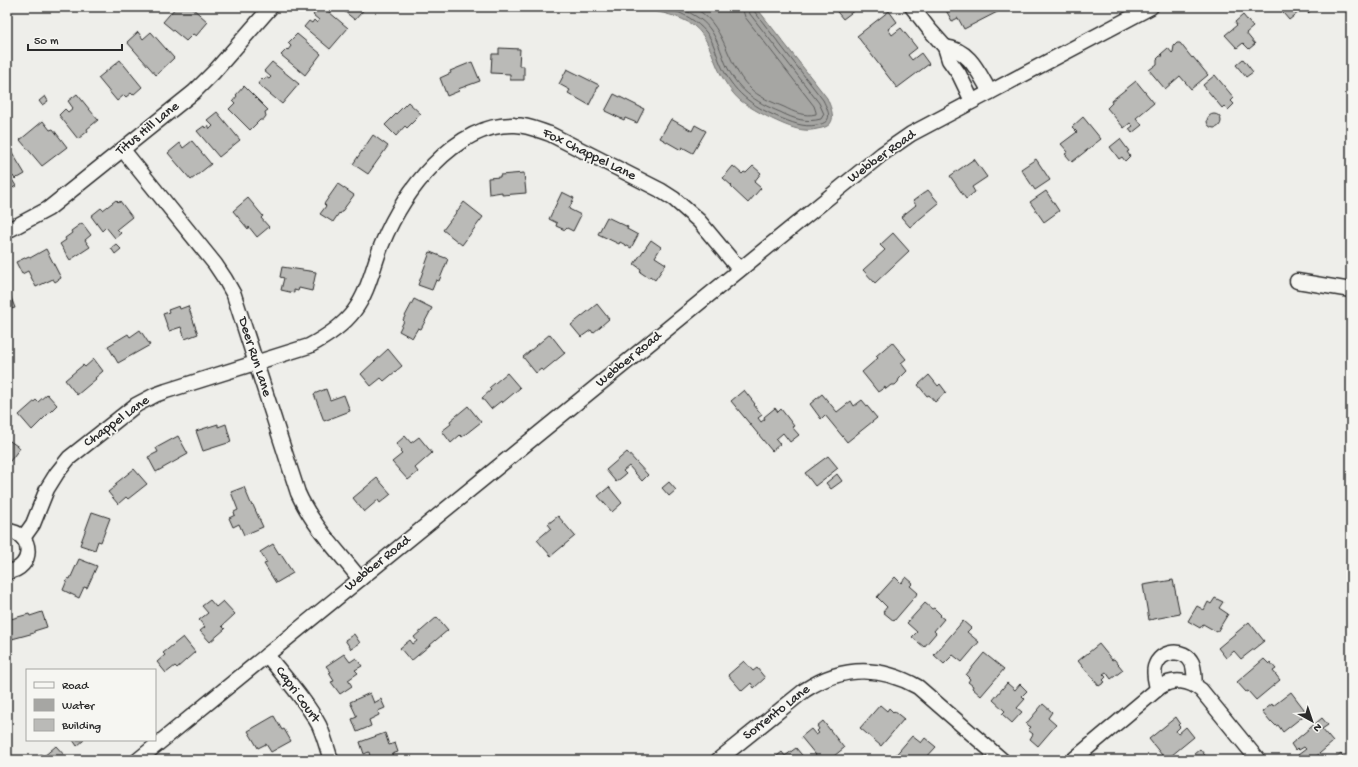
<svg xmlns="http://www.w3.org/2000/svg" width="1358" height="767" font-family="'Gochi Hand',sans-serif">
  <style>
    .water { fill: #a6a6a3; stroke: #757573 }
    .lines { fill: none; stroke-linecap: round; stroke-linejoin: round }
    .shore { stroke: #5c5c5b; stroke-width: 1 }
    .building { fill: #babab7; stroke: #2b2b2b }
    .street-casing { stroke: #2b2b2b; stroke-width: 17 }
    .street { stroke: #f6f6f2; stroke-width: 14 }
    .labels { text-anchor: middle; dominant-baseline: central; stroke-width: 3.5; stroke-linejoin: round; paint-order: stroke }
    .street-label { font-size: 14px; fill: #2b2b2b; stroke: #f6f6f2 }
  </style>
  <rect width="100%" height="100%" fill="#eeeeea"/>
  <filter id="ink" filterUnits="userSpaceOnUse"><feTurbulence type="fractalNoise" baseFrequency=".025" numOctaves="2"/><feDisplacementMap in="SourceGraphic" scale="8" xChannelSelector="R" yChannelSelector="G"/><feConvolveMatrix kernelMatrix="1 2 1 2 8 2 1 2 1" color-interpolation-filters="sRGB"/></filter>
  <g filter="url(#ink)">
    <path class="water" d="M578,7H756L827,98C831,108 839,124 822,128C817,129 810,131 804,130C788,129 755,111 741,101C731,93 722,78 717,66C710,49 705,31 688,22C658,6 616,9 583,8Z"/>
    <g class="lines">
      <g class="shore">
        <path d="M649,7C656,8 663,8 670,10C682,12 698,22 706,32C714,42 716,54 721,65C733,92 752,106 778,117C791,122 803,128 817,125C834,122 829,112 823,100L754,11L753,7"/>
        <path d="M677,7C689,12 702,18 710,29C717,39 721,51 725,62C736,89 755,102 780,112C794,119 806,123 821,119L824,114L819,103L750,14L748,7"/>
        <path d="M692,7C726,22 725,63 749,87C758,97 772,102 784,107C794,112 804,117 816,114V112L814,106L745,17L742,7"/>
      </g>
    </g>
    <g class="building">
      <path d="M176,7H191L208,22L196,36L193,34L186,41L163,22Z"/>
      <path d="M319,7H323L348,28L330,49L304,27L309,21L312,23L314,20L317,23L319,20L313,15Z"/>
      <path d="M339,7H366L355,20Z"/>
      <path d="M833,7H859L843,19Z"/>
      <path d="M944,7H1007L964,29L958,18L952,21Z"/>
      <path d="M1278,7H1315L1308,13L1304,8L1289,20Z"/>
      <path d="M889,11L897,22L888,29L892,35L901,28L917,48L908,55L912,60L921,53L929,64L897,88L857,36Z"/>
      <path d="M1243,15L1253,27L1246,33L1255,44L1249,49L1243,43L1237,48L1225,35L1237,25L1235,22Z"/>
      <path d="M138,32L143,39L151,32L174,58L156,75L127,42Z"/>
      <path d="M297,34L321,54L305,75L281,55L287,49L288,50L291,46L288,43Z"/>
      <path d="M1177,43H1180L1192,58L1193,57L1208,75L1191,89L1180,76L1165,89L1149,70L1157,64V59L1160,56H1163L1161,54L1168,48L1172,53L1173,52L1174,46Z"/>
      <path d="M499,48L520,49L519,66H524V80H510V74L491,73L492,54H499Z"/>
      <path d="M1243,59L1253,72L1246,77L1236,65Z"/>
      <path d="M120,60L142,87L133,95L131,93L126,97L124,95L117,101L98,78Z"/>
      <path d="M272,62L299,84L282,104L258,84L262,78L264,80L266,77L269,79L271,77L264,71Z"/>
      <path d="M472,62L480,81L458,89L459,91L447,96L440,78L451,73L450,71Z"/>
      <path d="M567,69L599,85L589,105L568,93L570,90L559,84Z"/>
      <path d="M1215,75L1234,98L1231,101L1234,104L1228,110L1224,106L1222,108L1203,85Z"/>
      <path d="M1136,81L1154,103L1136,118L1142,125L1132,133L1129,129L1133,126L1130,123L1124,128L1107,108L1112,103L1111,101Z"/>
      <path d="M244,86L268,110L265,112L266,116L263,120H260L250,130L229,109L235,103L233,101L237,96L236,95Z"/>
      <path d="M77,94L98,120L87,129L88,131L78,139L59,115L65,109L68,112L73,108L68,101Z"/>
      <path d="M614,94L644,109L637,123L625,118L624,120L605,111Z"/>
      <path d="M45,96L48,101L42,105L39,101Z"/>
      <path d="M408,102L421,114L407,128L405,126L396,136L385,125Z"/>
      <path d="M217,112L240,140L219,157L197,131L204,126L205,128L208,125L210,129L213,126L207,120Z"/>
      <circle cx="1214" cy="121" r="7"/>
      <path d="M1083,117L1101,139L1072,162L1065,154L1068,152L1061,144L1077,132L1072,127Z"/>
      <path d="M671,119L692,131L695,125L706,131L693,153L682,147L681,150L660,138Z"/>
      <path d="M43,121L50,130L53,129L67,147L42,166L20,140Z"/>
      <path d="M373,135L388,146L368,174L353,164Z"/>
      <path d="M1120,139L1129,151L1127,152L1130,156L1125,161L1122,157L1119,159L1110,147Z"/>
      <path d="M192,141L211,164L191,180L168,153L180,143L183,148Z"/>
      <path d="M10,149L25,174L18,178L17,177L15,179L13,176L11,178L16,186L7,191V151Z"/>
      <path d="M974,159L987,177L972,187L975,192L966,199L950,176Z"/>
      <path d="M1036,159L1050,180L1035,190L1021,169Z"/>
      <path d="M733,166L742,174L744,172L746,173L753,166L761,173L754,182L761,188L748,203L731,187L732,186L723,178Z"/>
      <path d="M524,173L526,193L502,195V192L489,194L488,178L500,177V175Z"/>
      <path d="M338,184L354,195L340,214L339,213L333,222L320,214L326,206L324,204Z"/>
      <path d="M928,190L939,203L910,227L901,217L916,205L913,201Z"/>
      <path d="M1046,191L1059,211L1044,222L1030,202Z"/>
      <path d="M562,192L574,198L569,209L581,215L573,231L567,228L565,230L556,226L557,223L549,219Z"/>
      <path d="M248,198L263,216L261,218L269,227L257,237L249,227L248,229L233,211Z"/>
      <path d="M116,200L119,203L120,201L132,217L117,229L121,233L115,238L106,227L102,231L91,216L101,208L103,210Z"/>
      <path d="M464,202L483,217L462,245L443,230Z"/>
      <path d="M607,217L628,227L627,229L638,235L631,248L620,242L619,244L598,234Z"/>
      <path d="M82,223L91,235L85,240L90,247L70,260L60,244L66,240L65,238L72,233L71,231Z"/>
      <path d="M893,233L909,251L875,283L863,270L885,250L880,245Z"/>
      <path d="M651,240L661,247L655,257L666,264L655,280L650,276L649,278L640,272L641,269L634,264Z"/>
      <path d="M116,244L121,249L115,254L111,248Z"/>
      <path d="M46,249L61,278L55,282L53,279L36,287L28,271L22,274L16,262L29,256L30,258Z"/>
      <path d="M430,252L448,259L439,281L436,280L432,290L418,285Z"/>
      <path d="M282,267L316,272L312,291L299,288L298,291L294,290V293L281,290L284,278L280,277Z"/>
      <path d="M7,287L15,308L7,310Z"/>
      <path d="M414,299L432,308L421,329L418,328L412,338L399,331L404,321L403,320Z"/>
      <path d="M597,304L609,319L593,333L591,330L581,337L571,325Z"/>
      <path d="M179,306L180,309L188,306L198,334L185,339L181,327L169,331L163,314L169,312L168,310Z"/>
      <path d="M140,330L150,345L118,363L108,346L128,334L130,337Z"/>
      <path d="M550,334L565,353L543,371L541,369L536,373L523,357Z"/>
      <path d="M892,342L906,359L901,363L907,371L899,379L898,382L895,385H891L886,389L885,387L878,392L862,372L878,358L876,356Z"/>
      <path d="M388,349L402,366L384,381L381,378L371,386L361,374Z"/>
      <path d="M94,359L103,371L95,378L96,379L77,395L65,380L83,365L85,367Z"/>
      <path d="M507,373L520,388L502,403L501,401L491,409L482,398L491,390L489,388Z"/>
      <path d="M929,375L938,386L940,384L946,392L935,402L929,395L927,396L918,385Z"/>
      <path d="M326,389L330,400L344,395L350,411L324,421L314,394Z"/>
      <path d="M744,390L755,404L754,405L762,415L758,418L761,422L765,419L764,417L775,408L778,412L781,409L794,426L792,427L799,435L790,442L783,433L776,439L780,444L772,451L731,401Z"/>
      <path d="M47,394L57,405L32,430L19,415L36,400L38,402Z"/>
      <path d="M822,394L837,412L851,401L854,406L862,400L877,418L847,442L825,415L821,419L810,404Z"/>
      <path d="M468,406L481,422L462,437L460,435L451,443L442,431L451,424L450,421Z"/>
      <path d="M218,424V427L226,424L231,442L203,451L196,431Z"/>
      <path d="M178,436L188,454L156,472L148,457L158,452L156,448Z"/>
      <path d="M405,436L411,443L419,437L432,453L415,468L418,472L408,480L392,462L402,454L400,452L402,451L396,444Z"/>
      <path d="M7,439L20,448L7,465Z"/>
      <path d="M627,452L648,475L642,481L629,466L623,471L626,474L616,482L606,470Z"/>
      <path d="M828,456L838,468L815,486L805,473Z"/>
      <path d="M134,469L147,484L128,499L126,497L118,504L108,492L117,485L115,484Z"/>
      <path d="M837,474L842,481L831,489L826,483Z"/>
      <path d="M377,478L391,494L380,503L378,500L364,512L353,498Z"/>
      <path d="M669,482L676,490L669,496L662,488Z"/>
      <path d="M244,487L252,506L253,505L263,527L244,535L239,524L233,527L229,518L235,515L234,512L238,510L231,492Z"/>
      <path d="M609,487L622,503L612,512L598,496Z"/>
      <path d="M92,512L110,518L101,542L98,541L95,550L80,545Z"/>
      <path d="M558,516L575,536L551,556L537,540L551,528L548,524Z"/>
      <path d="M273,544L279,554L280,553L293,573L276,583L264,564L267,563L260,552Z"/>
      <path d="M79,559L97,566L87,588L84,587L79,598L63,590L68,578L70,579Z"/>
      <path d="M895,577L901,583L906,577L913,583L910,586L918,593L894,621L883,612L887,607L877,597Z"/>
      <path d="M1173,580L1180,614L1149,620L1143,585Z"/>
      <path d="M1215,598L1223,602L1219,608L1228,614L1217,632L1203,624L1200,628L1188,621L1197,606L1204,610L1208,602L1211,604Z"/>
      <path d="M210,600L216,607L223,601L235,614L222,626L225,629L210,642L200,631L205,627L199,620L208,613L202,606Z"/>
      <path d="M925,603L932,609L934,608L941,615L940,616L944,619L934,631L936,633L924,647L912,637L917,632L907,623Z"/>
      <path d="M42,612L47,627L34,631V633L12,639L7,620L29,614L30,616Z"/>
      <path d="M437,617L448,630L411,661L400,648L410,640L413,644L417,641L414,637Z"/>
      <path d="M963,621L971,628L967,632L979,642L962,662L953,655L944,664L934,655Z"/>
      <path d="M1249,622L1264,641L1241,659L1234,651L1226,658L1218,648Z"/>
      <path d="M354,634L360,643L351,649L345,640Z"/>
      <path d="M183,637L195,652L177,668L175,666L166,673L157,662L165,655L163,653Z"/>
      <path d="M1099,644L1112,660L1114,659L1123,670L1111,679L1106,672L1103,674L1106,677L1103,680L1105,682L1099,686L1078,661Z"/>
      <path d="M984,653L1004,669L981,696L972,688L973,686L968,682L970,679L966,675Z"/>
      <path d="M344,654L350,662L356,658L362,666L355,670L358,673L348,680L352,686L340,694L331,682L334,681L329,673L331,672L326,666Z"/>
      <path d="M1264,659L1269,664L1270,662L1276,669L1273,671L1280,680L1256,700L1248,691L1246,692L1237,682Z"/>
      <path d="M744,661L753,671L757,668L765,678L754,688L751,683L742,691L728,675Z"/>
      <path d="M1007,683L1015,690L1020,684L1027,691L1022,696L1025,699L1017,708L1022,712L1012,723L1002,714L1005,711L993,700Z"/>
      <path d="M1291,692L1307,713L1283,732L1278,725L1276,726L1272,722L1271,723L1262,712L1272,704L1273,706Z"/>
      <path d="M370,693L374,703L381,699L385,708L378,711L379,715L369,720L371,726L357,732L352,719L357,717L350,702Z"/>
      <path d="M1043,704L1052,712L1048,718L1056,725L1038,746L1030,739L1033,734L1028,730L1031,727L1026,724Z"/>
      <path d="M880,705L887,711L889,708L893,712L894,711L904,719L881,746L860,728Z"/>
      <path d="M274,716L282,730L284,729L291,741L271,752L266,744L258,748L248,731Z"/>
      <path d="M1176,717L1180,723L1178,725L1180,727L1176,731L1178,734L1186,727L1194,737L1166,760L1149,739Z"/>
      <path d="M1322,718L1328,725L1322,729L1333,742L1312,760H1302L1298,755L1306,749L1304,747L1299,750L1297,748L1295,750L1291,744Z"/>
      <path d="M823,721L844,748L829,760H820L801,737L811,729L816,735L819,733L817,731L819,729L817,726Z"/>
      <path d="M385,733L389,745L395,743L398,752L392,754L394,760H371L369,752L364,754L360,742Z"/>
      <path d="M912,736L921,743L925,738L936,747L924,760H896L893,758Z"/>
      <path d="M73,740H84L77,746Z"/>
      <path d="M56,746L66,757L62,760H34L41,754L43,757Z"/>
      <path d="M796,748L806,760H772L782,752L785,756Z"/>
      <path d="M1200,749L1208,759L1211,757L1213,760H1187Z"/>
      <path d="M1341,754L1345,760H1333Z"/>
      <path d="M432,755L436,760H426Z"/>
    </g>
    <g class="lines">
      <g class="street-casing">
        <g id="street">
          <path d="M912,7L929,29L945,47"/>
          <path d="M972,101L959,74L949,60L945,47C970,50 978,72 990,92"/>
          <path d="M123,150L215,264L225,279L234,295L298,493C312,525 338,551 360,579"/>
          <path d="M7,231L48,209L194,92L214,72L271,7"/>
          <path d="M1297,281L1351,290"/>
          <path d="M7,531C34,532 35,569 7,572"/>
          <path d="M23,538L33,524L47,489L57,473L69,458L136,405L155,395L166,391L309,346C326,337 342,327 354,311C369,291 373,266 382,244C403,193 454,123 515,125C527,125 538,130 550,134L660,190L674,199L699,221L739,269"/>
          <path d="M267,655C285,678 305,699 319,725C324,736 327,748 331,760"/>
          <path d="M1157,689C1156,682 1153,674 1155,667C1160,650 1184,647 1192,663C1195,670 1194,678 1195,685"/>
          <path d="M138,760L882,154L911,134L1151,7"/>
          <path d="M718,760L805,690C842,666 879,665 918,687L1002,760"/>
          <path d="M1073,760L1160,687C1173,678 1189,680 1201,690L1258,760"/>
        </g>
      </g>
      <use href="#street" class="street"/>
    </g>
  </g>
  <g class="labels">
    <g class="street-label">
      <text transform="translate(148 129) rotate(-39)">Titus Hill Lane</text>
      <text transform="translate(589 155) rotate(26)">Fox Chappel Lane</text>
      <text transform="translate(882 157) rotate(-36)">Webber Road</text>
      <text transform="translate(254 357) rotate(72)">Deer Run Lane</text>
      <text transform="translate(629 360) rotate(-39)">Webber Road</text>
      <text transform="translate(117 422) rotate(-36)">Chappel Lane</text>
      <text transform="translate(378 564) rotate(-39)">Webber Road</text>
      <text transform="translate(297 695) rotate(54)">Capri Court</text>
      <text transform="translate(777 713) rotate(-38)">Sorrento Lane</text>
    </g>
  </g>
  <rect width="1358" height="767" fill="none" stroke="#f6f6f2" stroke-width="24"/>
  <rect x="12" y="12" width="1334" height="743" fill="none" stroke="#2b2b2b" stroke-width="1.5" filter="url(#ink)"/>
  <rect x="26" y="669" width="130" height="72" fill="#f6f6f2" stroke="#a5a5a2"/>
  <rect x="34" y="682" width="20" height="6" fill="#f6f6f2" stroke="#a5a5a2"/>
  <text x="62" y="689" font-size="12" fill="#2b2b2b">Road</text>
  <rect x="34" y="699" width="20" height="12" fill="#a6a6a3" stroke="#a5a5a2"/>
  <text x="62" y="709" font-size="12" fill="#2b2b2b">Water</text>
  <rect x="34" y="719" width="20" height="12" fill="#babab7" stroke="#a5a5a2"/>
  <text x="62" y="729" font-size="12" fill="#2b2b2b">Building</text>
  <g transform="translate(1312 721) rotate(140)" stroke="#f6f6f2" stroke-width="3" paint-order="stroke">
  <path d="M0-3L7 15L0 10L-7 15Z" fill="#2b2b2b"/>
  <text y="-6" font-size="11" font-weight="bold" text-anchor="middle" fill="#2b2b2b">N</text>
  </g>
  <path d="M28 44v6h94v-6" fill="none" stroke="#2b2b2b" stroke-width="2"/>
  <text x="34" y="44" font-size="12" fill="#2b2b2b" stroke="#f6f6f2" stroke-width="3" paint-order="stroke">50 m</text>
</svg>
